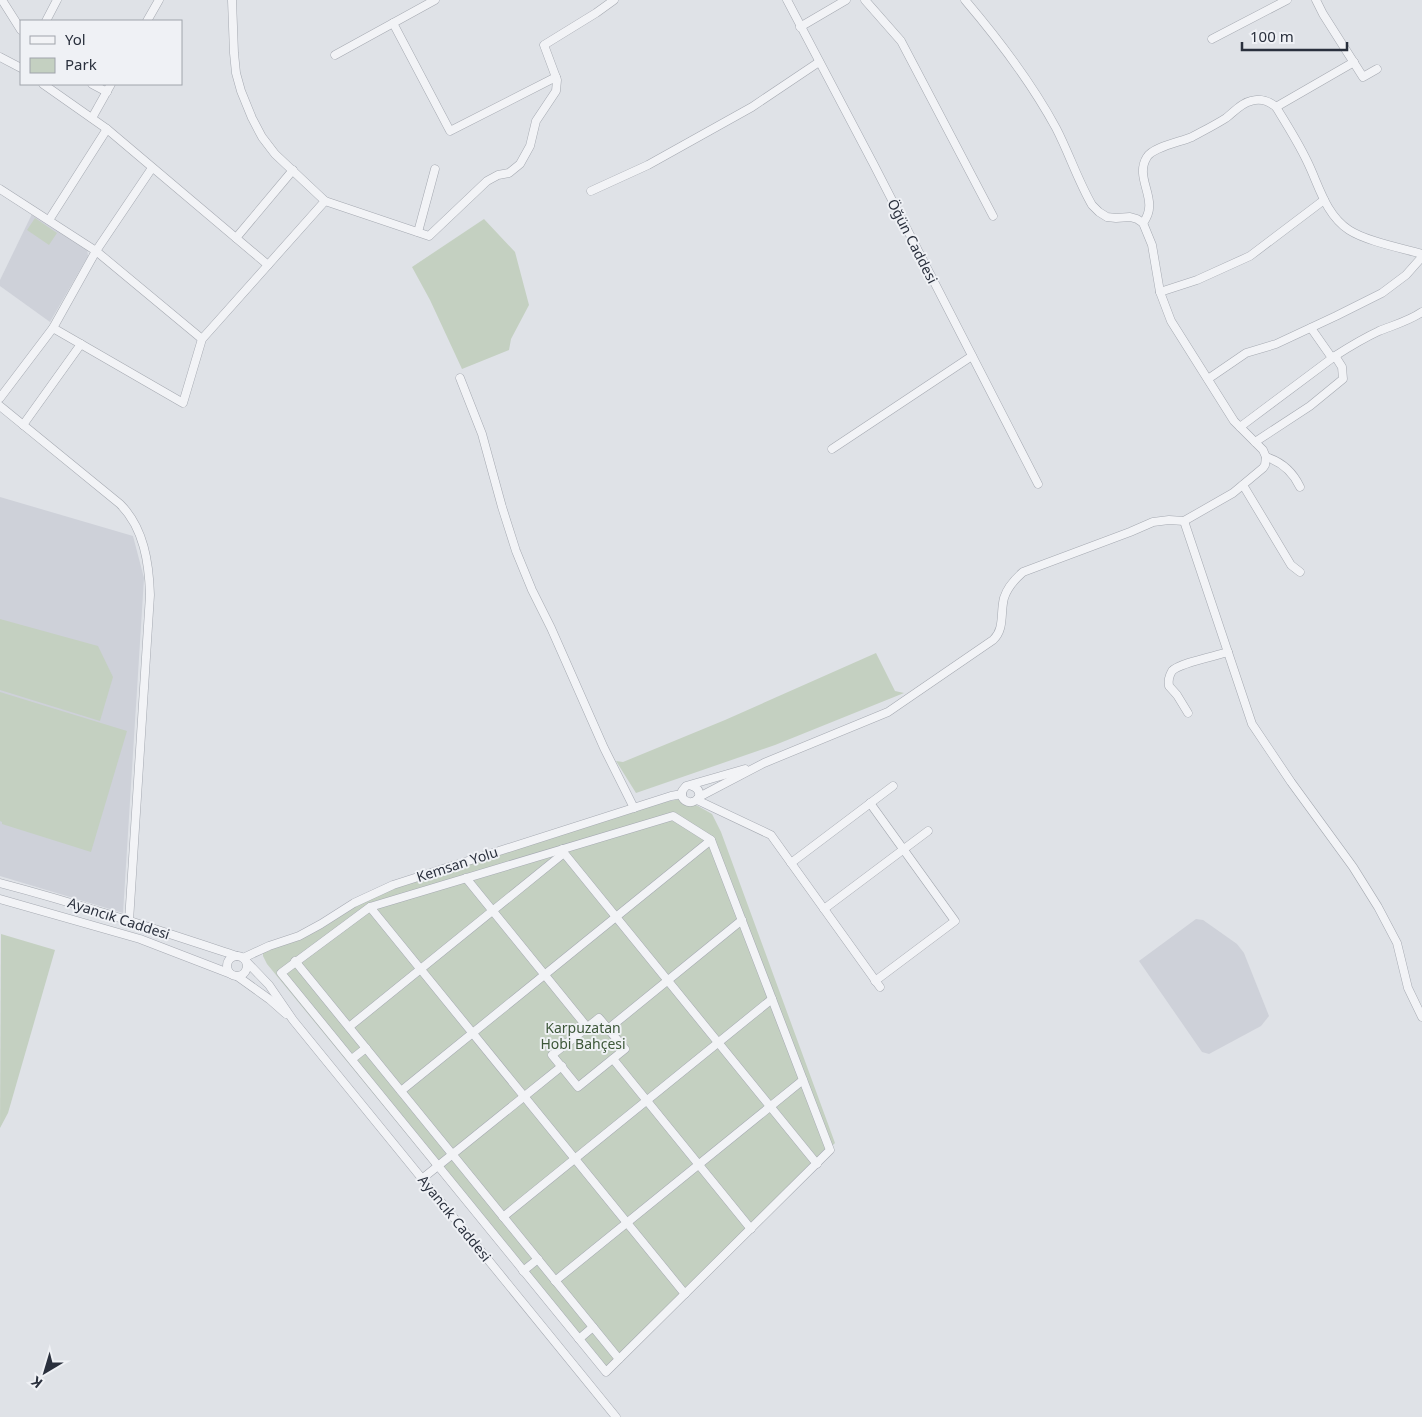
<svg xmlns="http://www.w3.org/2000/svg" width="1422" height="1417" font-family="'Noto Sans',sans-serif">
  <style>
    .built { fill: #ced1d9 }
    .green { fill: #c4d0c1 }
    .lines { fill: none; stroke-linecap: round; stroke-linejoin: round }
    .minor-casing { stroke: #a5a9b1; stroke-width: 9 }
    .minor { stroke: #f2f3f6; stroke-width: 8 }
    .labels { text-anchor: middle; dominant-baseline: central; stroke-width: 4; stroke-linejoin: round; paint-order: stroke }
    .street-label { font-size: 14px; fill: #2a303d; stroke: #eff1f5 }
    .park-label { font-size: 14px; fill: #3d5739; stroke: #eff1f5 }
  </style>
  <rect width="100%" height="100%" fill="#dfe2e7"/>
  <g class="built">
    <path d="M32,214L87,248L88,256L50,322L0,286V280Z"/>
    <path d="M0,497L133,536L144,578L123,913L0,876Z"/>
    <path d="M1196,919L1203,920L1237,944L1244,953L1269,1016L1261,1026L1209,1054L1202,1052L1139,961Z"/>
  </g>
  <g class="green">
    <path d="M35,218L57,233L49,245L27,230Z"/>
    <path d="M484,219L515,252L529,305L511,339L509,350L462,369L430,300L412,267Z"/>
    <path d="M0,619L98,646L113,677L100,721L0,690Z"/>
    <path d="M876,653L895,691L904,693L775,745L636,793L616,761L623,762L725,720Z"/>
    <path d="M0,692L127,731L91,852L2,824V822L0,821Z"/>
    <path d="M680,799L698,806L712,814L721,832L835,1143L602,1372L267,964L263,956V951L298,939L362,895L660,803Z"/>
    <path d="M1,934L55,950L8,1113L0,1128Z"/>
  </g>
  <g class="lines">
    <g class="minor-casing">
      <g id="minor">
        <path d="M2,0L21,30"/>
        <path d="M787,0L874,165L1038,484"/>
        <path d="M865,0L901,41L993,216"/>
        <path d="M1316,0L1323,14L1363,77L1377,69"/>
        <path d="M46,21L57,0"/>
        <path d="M147,21L159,0"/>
        <path d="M393,23L450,131L556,77"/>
        <path d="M800,27L846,0"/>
        <path d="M1212,39L1287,0"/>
        <path d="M335,55L435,0"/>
        <path d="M0,57L21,68"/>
        <path d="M43,84L107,129L268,265"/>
        <path d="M92,84L107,92"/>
        <path d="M1276,107C1287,125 1298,142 1307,161C1319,185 1325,214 1349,230C1366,241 1401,248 1422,254"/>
        <path d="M92,118L111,84"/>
        <path d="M0,189L96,251L202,339"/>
        <path d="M591,191L648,165L752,107L819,62"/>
        <path d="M325,201L429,236L487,181L498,175L509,173L520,164L530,146L536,121L556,91L557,80L544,45L596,13L614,0"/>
        <path d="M49,220L107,129"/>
        <path d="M1143,223C1161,200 1133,179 1147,157C1153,147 1180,142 1192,137C1203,131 1215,125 1226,118C1234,112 1241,103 1251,101C1260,98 1269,101 1276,107L1354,62"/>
        <path d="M418,232L435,169"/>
        <path d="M236,238L293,170"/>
        <path d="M1160,292L1197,280L1250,256L1324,200"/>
        <path d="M53,328L183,403L202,339L325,201L275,154L262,137L252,118L241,91L236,73L234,53L232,0"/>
        <path d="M1311,328L1332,358"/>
        <path d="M460,378L482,434L502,507L516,551L532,590L551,628L604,748L634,808"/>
        <path d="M1208,379L1246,353L1276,344L1336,316L1382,293L1406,275L1422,257"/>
        <path d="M0,398L53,328L96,251L152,168"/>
        <path d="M0,406L120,504C144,528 149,563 150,595L129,921"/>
        <path d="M23,425L81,344"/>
        <path d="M1240,427L1335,356C1349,347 1364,338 1379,331C1394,325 1409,321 1422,312"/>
        <path d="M1255,442L1310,406L1343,379L1342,367L1335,356"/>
        <path d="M832,449L972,356"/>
        <path d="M1266,457C1282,462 1293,472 1300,487"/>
        <path d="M1243,485L1291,565L1300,572"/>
        <path d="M1184,521L1252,724L1291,782L1353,867L1378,907L1397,943L1408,988L1422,1017"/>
        <path d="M1188,713L1177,695L1169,686C1168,681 1169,676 1172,671C1179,663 1216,656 1228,652"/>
        <path d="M692,786C698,788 700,792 699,797C694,804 686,804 682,797V791L686,786L745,769"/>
        <path d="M699,797L764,763L888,712L993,640C1005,629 1000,613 1004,598C1007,588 1015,579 1023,572L1130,532L1153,522L1169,520L1184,521L1233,493L1263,468L1265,465L1266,457L1263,450L1234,421L1171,321L1160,292L1152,245L1143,223L1137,219L1130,217L1116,218L1107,217L1099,212L1092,205C1078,181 1069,153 1056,128C1031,82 999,40 965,0"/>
        <path d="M697,800L771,835L880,987"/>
        <path d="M870,803L955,921L875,981"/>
        <path d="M673,816L711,840L830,1150L606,1372L281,973L370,907Z"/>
        <path d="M563,849L564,853L817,1164"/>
        <path d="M791,863L893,786"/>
        <path d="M466,878L587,1027"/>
        <path d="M0,883C80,904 158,930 237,956"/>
        <path d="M0,899L140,939L231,974"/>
        <path d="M370,907L685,1294"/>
        <path d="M824,909L928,831"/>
        <circle cx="237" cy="966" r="10"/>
        <path d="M243,958L269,946L299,936L321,924L354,903L393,885L671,796L682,794"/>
        <path d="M245,960L269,985L293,1020L616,1417"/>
        <path d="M295,961L619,1359"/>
        <path d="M237,976L269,999L286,1014"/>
        <path d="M599,1018L625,1049L578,1087L552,1055Z"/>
        <path d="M349,1027L564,853"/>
        <path d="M608,1029L742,920"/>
        <path d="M352,1059L366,1048"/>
        <path d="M613,1059L751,1229"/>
        <path d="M401,1091L711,840"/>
        <path d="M423,1178L562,1066"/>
        <path d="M503,1217L772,999"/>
        <path d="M523,1271L538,1259"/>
        <path d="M555,1281L803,1080"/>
        <path d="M579,1339L593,1327"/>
      </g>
    </g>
    <use href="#minor" class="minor"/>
  </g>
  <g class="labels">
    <g class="street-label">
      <text transform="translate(913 241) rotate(63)">Öğün Caddesi</text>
      <text transform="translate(457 864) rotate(-18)">Kemsan Yolu</text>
      <text transform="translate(119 918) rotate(18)">Ayancık Caddesi</text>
      <text transform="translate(455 1218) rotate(51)">Ayancık Caddesi</text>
    </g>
    <g class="park-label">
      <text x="583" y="1027">Karpuzatan<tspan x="583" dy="16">Hobi Bahçesi</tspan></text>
    </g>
  </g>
  <rect x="20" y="20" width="162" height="65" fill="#eff1f5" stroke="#a0a4ab"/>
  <rect x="30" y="36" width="25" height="8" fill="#f2f3f6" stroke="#a0a4ab"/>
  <text x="65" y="45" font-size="15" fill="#2a303d">Yol</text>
  <rect x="30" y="58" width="25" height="15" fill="#c4d0c1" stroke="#a0a4ab"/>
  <text x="65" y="70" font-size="15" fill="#2a303d">Park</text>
  <g transform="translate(45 1372) rotate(218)" stroke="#eff1f5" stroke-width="4" paint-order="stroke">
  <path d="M0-4L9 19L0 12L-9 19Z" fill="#2a303d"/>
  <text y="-8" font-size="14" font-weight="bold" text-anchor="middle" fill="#2a303d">K</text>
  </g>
  <path d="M1242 42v8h105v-8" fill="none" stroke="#2a303d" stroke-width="2.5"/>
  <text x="1250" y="42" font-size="15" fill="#2a303d" stroke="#eff1f5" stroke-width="4" paint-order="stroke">100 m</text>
</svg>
